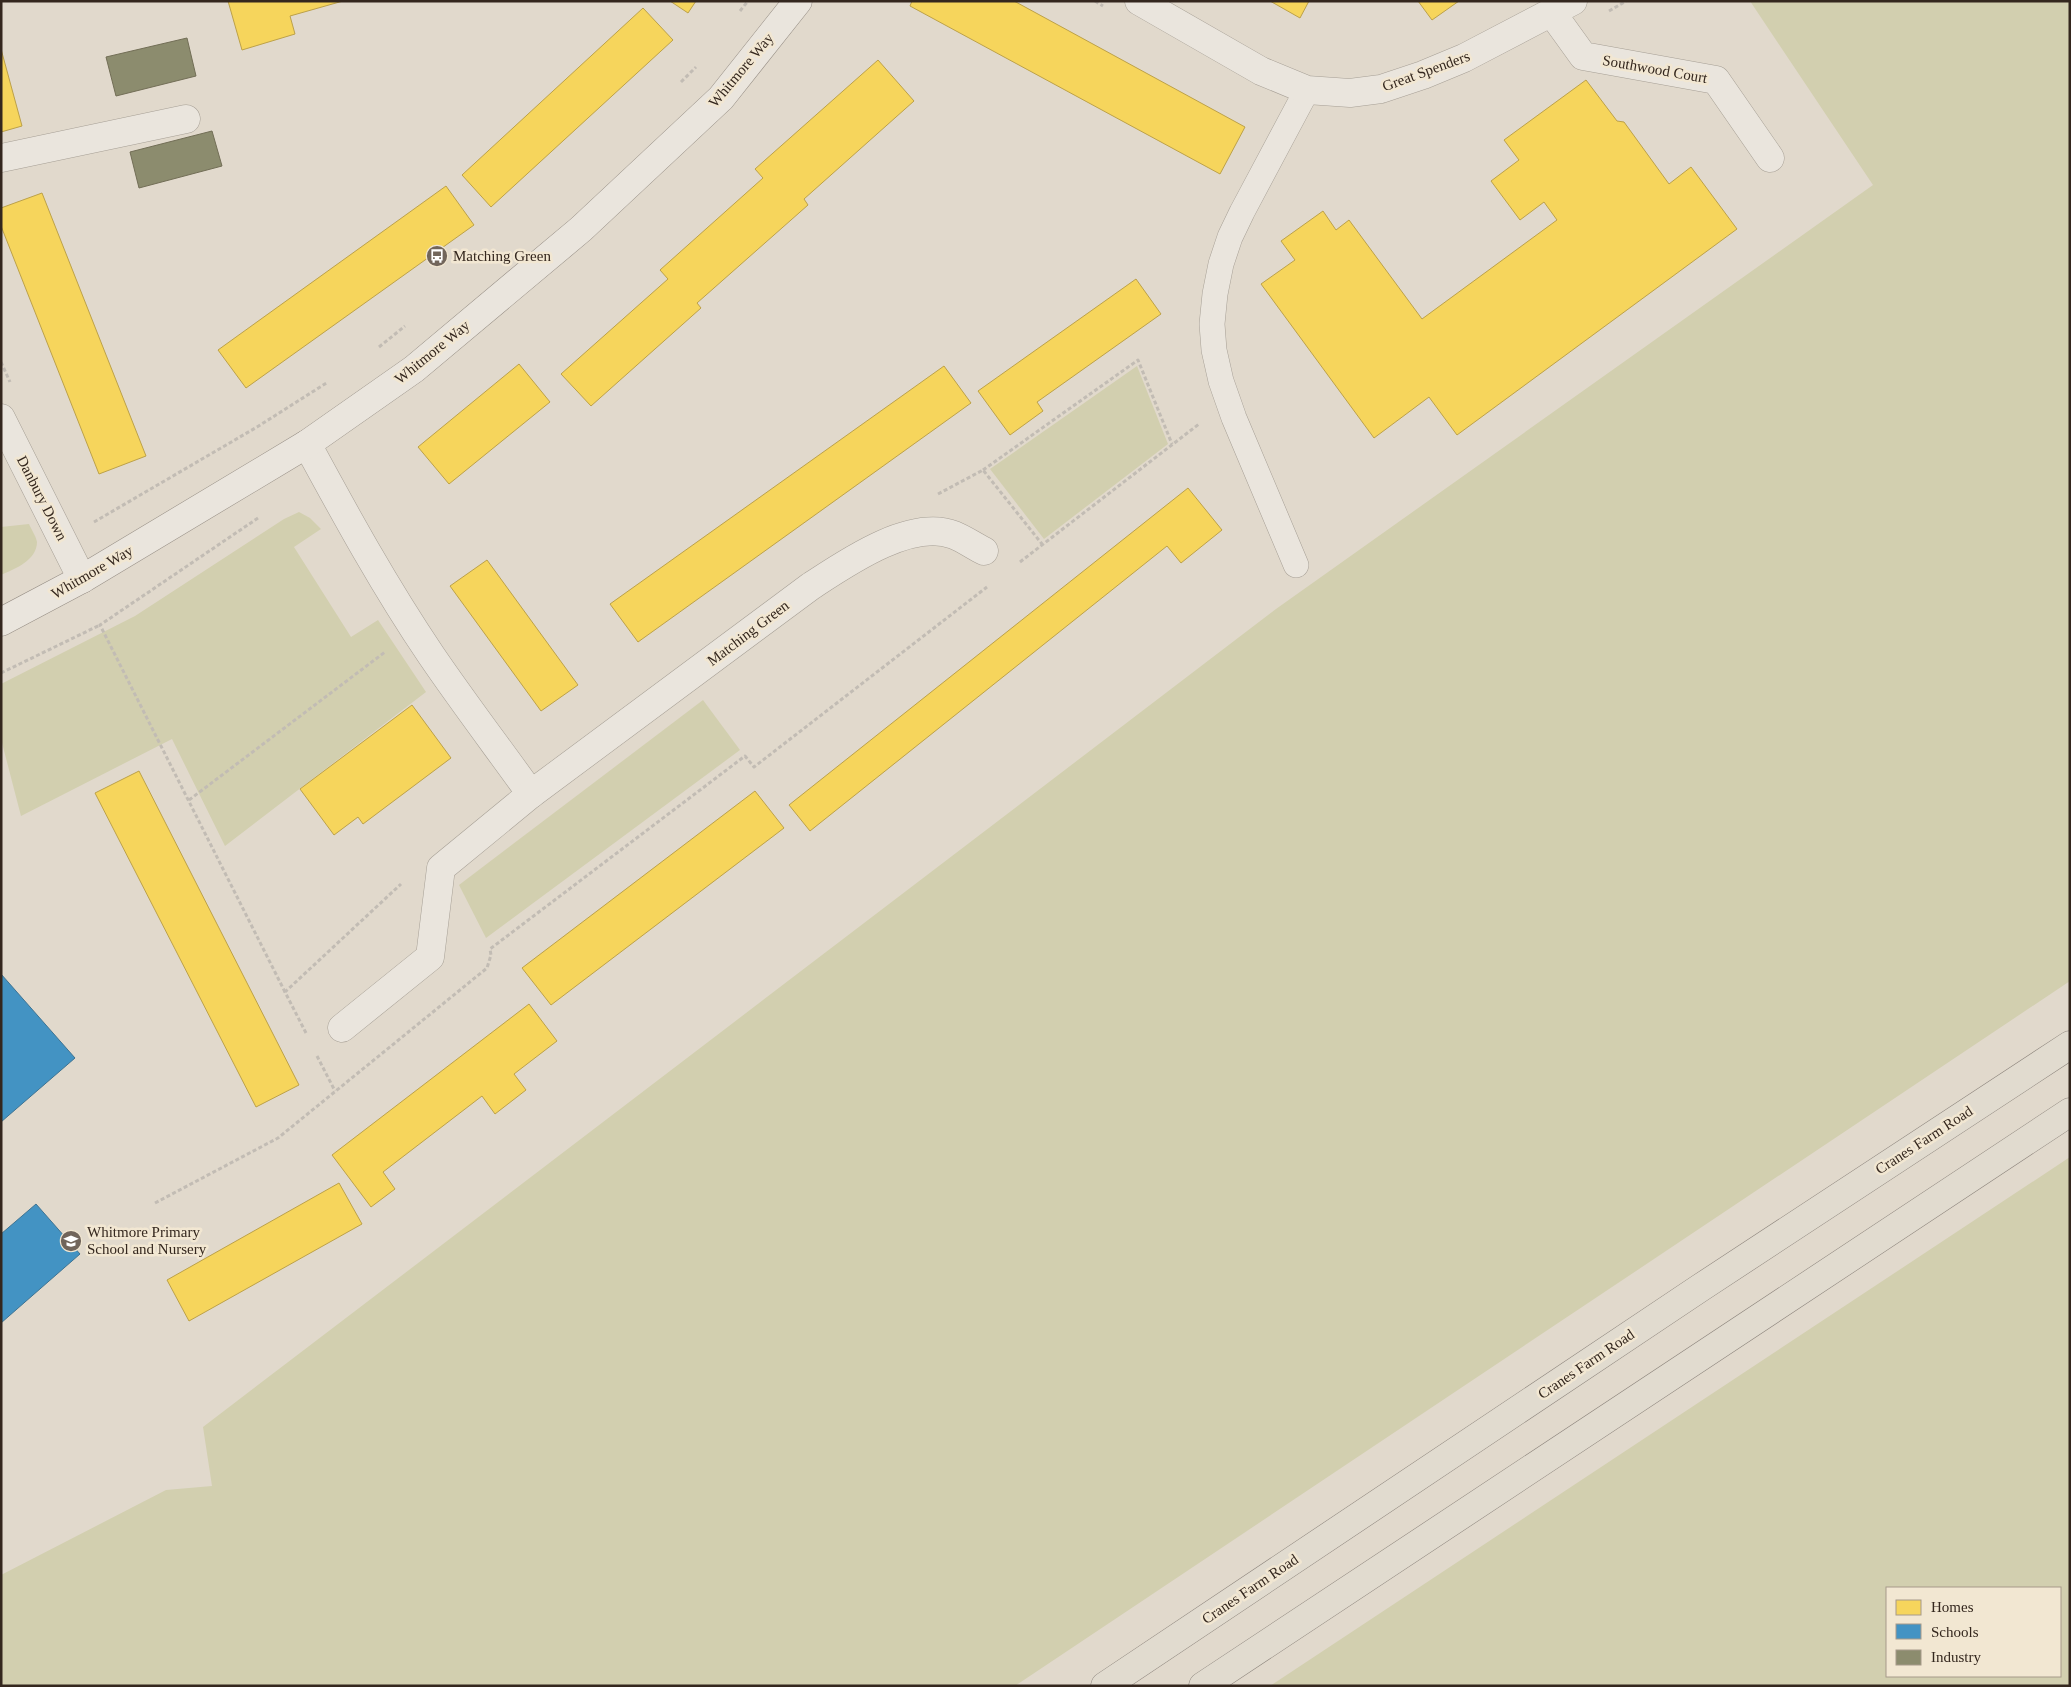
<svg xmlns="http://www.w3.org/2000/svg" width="2071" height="1687" font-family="Georgia,serif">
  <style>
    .green { fill: #d2cfaf; fill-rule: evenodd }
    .homes { fill: #f6d55c; stroke: #bca149 }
    .schools { fill: #4393c3; stroke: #3e7392 }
    .industry { fill: #8c8c6e; stroke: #726e56 }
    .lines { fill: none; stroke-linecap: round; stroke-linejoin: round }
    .lane-casing { stroke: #a69f95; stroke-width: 26 }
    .street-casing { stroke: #a69f95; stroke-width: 29 }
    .secondary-casing { stroke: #968e85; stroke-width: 29 }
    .primary-casing { stroke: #8c847c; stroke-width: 29 }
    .path { stroke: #c2bcb4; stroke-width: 3; stroke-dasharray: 4 2.5; stroke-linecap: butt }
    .lane { stroke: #eae5dd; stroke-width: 25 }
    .street { stroke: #eae5dd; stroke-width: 28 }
    .secondary { stroke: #eae5dd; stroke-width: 28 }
    .primary { stroke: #e1dbcf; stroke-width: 28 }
    .labels { text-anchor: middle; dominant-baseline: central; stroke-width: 5; stroke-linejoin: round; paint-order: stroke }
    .street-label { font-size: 15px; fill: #34271e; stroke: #f2e7d2 }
    .poi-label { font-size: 15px; fill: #34271e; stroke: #f2e7d2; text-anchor: start }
  </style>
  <rect width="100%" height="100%" fill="#e1d9cc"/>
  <g class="green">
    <path d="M1750,1H2070V981L1015,1686H1V1575L166,1490L212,1486L203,1427L1276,609L1873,185Z"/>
    <path d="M1137,366L1168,444L1044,539L990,469Z"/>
    <path d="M299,512L310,518L321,529L294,547L351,637L378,620L426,692L225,846L172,739L21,816L1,739V684L135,616L284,519Z"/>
    <path d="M29,524C31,529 36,536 37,542C37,560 15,569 1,575V527Z"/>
    <path d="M703,700L740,750L486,938L459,885Z"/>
    <path d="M2070,1157V1686H1270ZM1887,1588H2060V1676H1887Z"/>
  </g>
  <g class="homes">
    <path d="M228,1H343L290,16L295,34L242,50Z"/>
    <path d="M670,1H696L688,13Z"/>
    <path d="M912,1H1014L1245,127L1220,174L910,6Z"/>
    <path d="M1270,1H1309L1300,18Z"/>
    <path d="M1418,1H1459L1432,20Z"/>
    <path d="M643,8L673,40L491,207L462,175Z"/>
    <path d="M1,49L22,126L1,132Z"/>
    <path d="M878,60L914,101L804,199L808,205L697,303L701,308L591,406L561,374L668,279L660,270L763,178L755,169Z"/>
    <path d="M1586,80L1617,121L1624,122L1669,184L1691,167L1737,229L1457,435L1429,397L1374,438L1261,284L1295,260L1281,241L1323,211L1336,230L1349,220L1422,319L1557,220L1544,202L1520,220L1491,181L1519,160L1504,140Z"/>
    <path d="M446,186L474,225L246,388L218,350Z"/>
    <path d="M42,193L146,456L99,474L1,226V208Z"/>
    <path d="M1136,279L1161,314L1037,402L1043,411L1010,435L978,391Z"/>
    <path d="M519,364L550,402L449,484L418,447Z"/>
    <path d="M944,366L971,403L638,642L610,604Z"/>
    <path d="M1188,488L1222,530L1181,563L1167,546L810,831L789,805Z"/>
    <path d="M487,560L578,685L541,711L450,586Z"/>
    <path d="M412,705L451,758L363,824L358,817L334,835L300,789Z"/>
    <path d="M139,771L299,1085L256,1107L95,793Z"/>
    <path d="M755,791L784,828L551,1005L522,968Z"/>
    <path d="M529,1004L557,1041L514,1074L526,1090L495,1114L482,1096L383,1172L395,1189L371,1207L332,1155Z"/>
    <path d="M339,1183L362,1224L189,1321L167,1280Z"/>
  </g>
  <g class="schools">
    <path d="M1,974L75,1058L1,1122Z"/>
    <path d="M36,1204L80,1254L1,1323V1234Z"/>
  </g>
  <g class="industry">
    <path d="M187,38L196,76L116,96L106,57Z"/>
    <path d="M212,131L222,166L139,188L130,152Z"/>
  </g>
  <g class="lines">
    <g class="lane-casing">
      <path id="lane" d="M1296,565L1234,418L1221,381L1214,350L1212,324L1215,294L1221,264L1230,237L1242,212L1307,90"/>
    </g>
    <g class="street-casing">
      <g id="street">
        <path d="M1139,1L1261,71L1307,90L1350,93L1381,89L1423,75L1464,58L1573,1"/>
        <path d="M1552,13L1583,56L1716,80L1770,158"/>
        <path d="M1,158L186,119"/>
        <path d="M1,418L82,579"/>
        <path d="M307,444C346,516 385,587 431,655C463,702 498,748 531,794"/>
        <path d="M342,1028L430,957L441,868L531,794L811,586C846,563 911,518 954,535C964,539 974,546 984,551"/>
      </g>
    </g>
    <g class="secondary-casing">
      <path id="secondary" d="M1,622L82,579L307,444L414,369L581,229L721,98L798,1"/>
    </g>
    <g class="primary-casing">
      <g id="primary">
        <path d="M1105,1686L1700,1288L2070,1045"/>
        <path d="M1203,1686L2070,1112"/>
      </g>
    </g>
    <g class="path">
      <path d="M1095,1L1103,6"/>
      <path d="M740,11L748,1"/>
      <path d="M1609,11L1626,1"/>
      <path d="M681,82L696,67"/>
      <path d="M379,347L405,326"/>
      <path d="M1,362L10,382"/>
      <path d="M983,470L1138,360L1172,444"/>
      <path d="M938,494L983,470L1042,544"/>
      <path d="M258,518L100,625L285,992"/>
      <path d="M94,522L257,427L328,382"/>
      <path d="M1020,562L1199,424"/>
      <path d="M1,673L100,625"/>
      <path d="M189,800L385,652"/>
      <path d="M306,1033L285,992L401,884"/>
      <path d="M317,1056L335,1091"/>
      <path d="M155,1203L278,1138L487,968L491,955L490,949L745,756L754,767L987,587"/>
    </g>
    <use href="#lane" class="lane"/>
    <use href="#street" class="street"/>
    <use href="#secondary" class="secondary"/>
    <use href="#primary" class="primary"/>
  </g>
  <defs>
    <g id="bus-disc" transform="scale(1.125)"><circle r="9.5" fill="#71655b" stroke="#f2e7d2"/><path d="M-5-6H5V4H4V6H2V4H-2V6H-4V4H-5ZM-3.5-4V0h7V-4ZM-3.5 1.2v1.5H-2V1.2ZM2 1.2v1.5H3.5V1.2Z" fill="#fff"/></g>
    <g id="school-disc" transform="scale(1.125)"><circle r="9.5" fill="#71655b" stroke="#f2e7d2"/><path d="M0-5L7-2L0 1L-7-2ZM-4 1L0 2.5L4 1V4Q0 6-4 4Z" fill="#fff"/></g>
  </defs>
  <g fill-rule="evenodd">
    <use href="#bus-disc" x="437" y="256"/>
    <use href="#school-disc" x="71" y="1241"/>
  </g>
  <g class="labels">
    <g class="street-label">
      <text transform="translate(1655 69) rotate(10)">Southwood Court</text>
      <text transform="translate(741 70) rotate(-50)">Whitmore Way</text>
      <text transform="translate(1426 71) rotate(-20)">Great Spenders</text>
      <text transform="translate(432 352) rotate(-39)">Whitmore Way</text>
      <text transform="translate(42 498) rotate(63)">Danbury Down</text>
      <text transform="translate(92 572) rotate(-30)">Whitmore Way</text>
      <text transform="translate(748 633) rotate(-37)">Matching Green</text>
      <text transform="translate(1924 1140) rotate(-33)">Cranes Farm Road</text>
      <text transform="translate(1586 1364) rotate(-34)">Cranes Farm Road</text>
      <text transform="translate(1250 1589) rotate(-34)">Cranes Farm Road</text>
    </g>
    <g class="poi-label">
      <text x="453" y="256">Matching Green</text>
      <text x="87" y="1232">Whitmore Primary<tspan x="87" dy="17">School and Nursery</tspan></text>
    </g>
  </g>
  <rect width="2071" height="1687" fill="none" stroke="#34271e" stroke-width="5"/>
  <rect x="1886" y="1587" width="175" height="90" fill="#f2e7d2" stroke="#a69a8a"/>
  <rect x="1896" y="1600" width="25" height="15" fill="#f6d55c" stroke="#a69a8a"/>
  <text x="1931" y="1612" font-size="15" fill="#34271e">Homes</text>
  <rect x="1896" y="1624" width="25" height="15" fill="#4393c3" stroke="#a69a8a"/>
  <text x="1931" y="1637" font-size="15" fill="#34271e">Schools</text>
  <rect x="1896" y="1650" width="25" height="15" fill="#8c8c6e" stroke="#a69a8a"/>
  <text x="1931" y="1662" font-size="15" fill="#34271e">Industry</text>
</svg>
